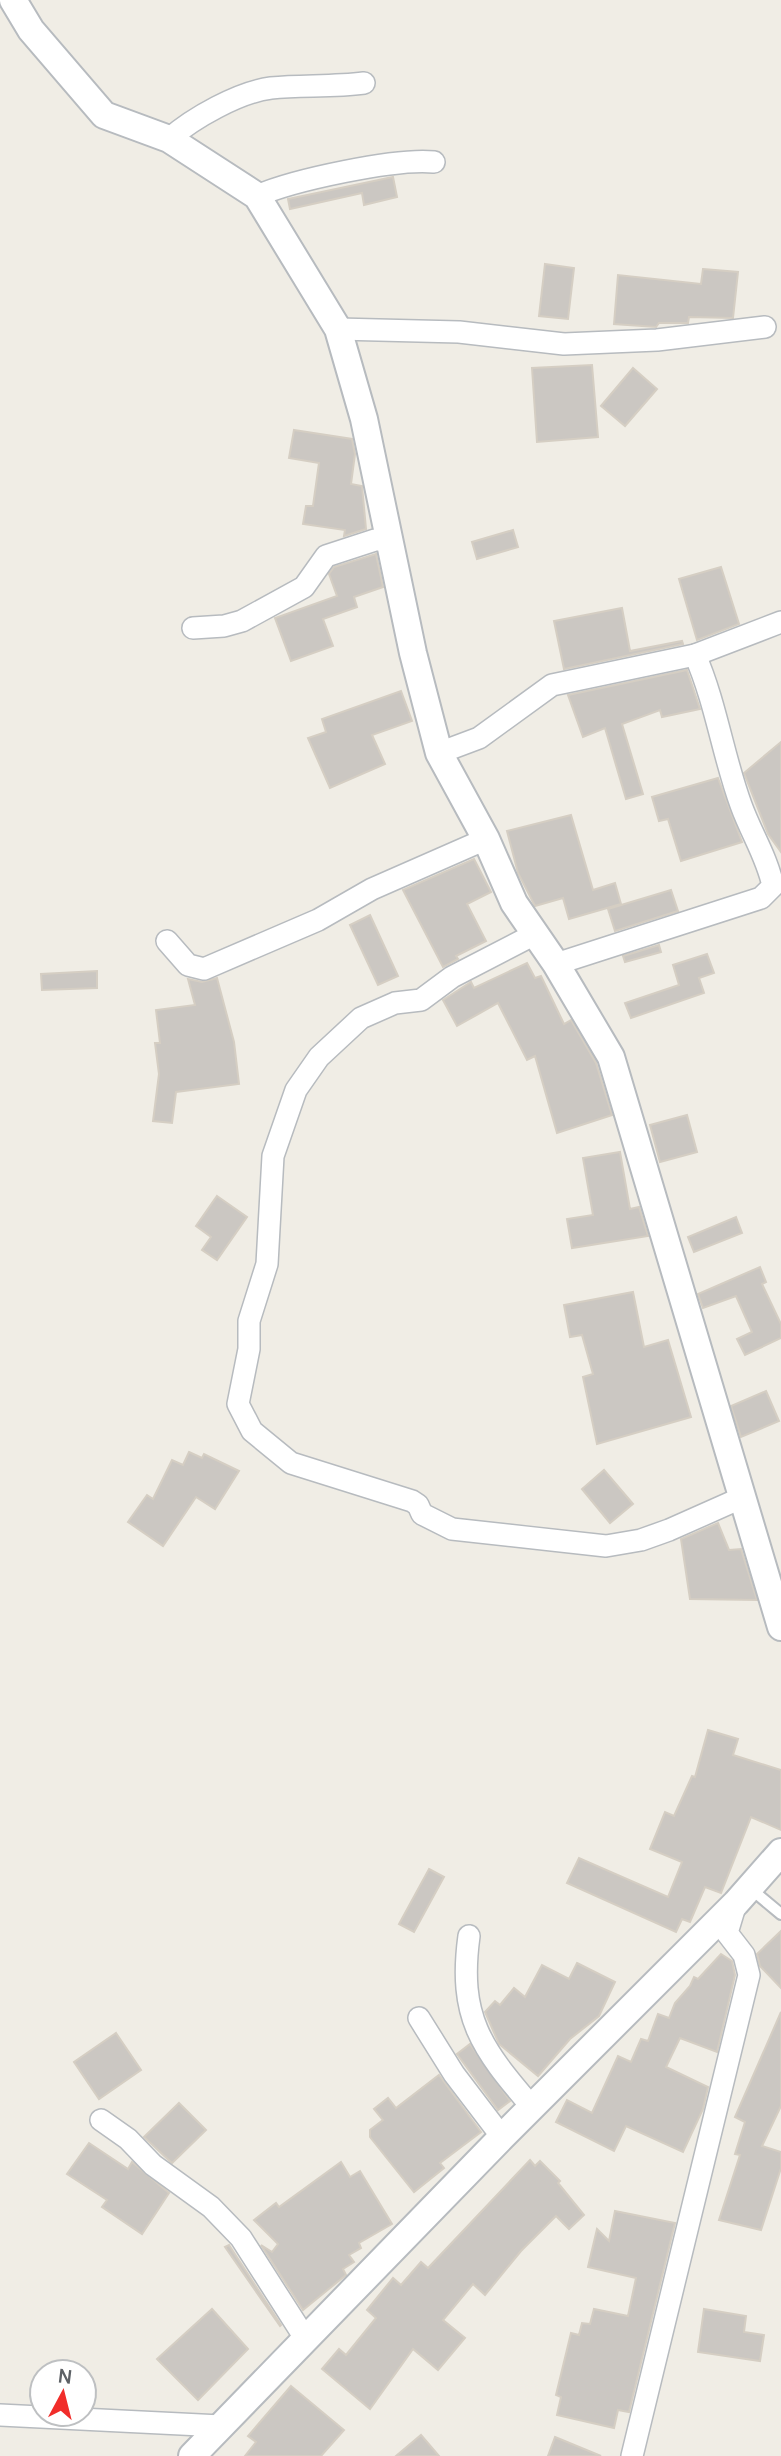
<svg xmlns="http://www.w3.org/2000/svg" width="781" height="2456" font-family="Manrope,sans-serif">
  <style>
    .building { fill: #cbc7c2; stroke: #d5cec3; stroke-width: 2 }
    .lines { fill: none; stroke-linecap: round; stroke-linejoin: round }
    .service-casing { stroke: #b7bbbf; stroke-width: 14 }
    .minor-casing { stroke: #b7bbbf; stroke-width: 24 }
    .tertiary-casing { stroke: #b7bbbf; stroke-width: 30 }
    .service { stroke: #fff; stroke-width: 10 }
    .minor { stroke: #fff; stroke-width: 21 }
    .tertiary { stroke: #fff; stroke-width: 26 }
  </style>
  <rect width="100%" height="100%" fill="#f0ede5"/>
  <g class="building">
    <path d="M393,177L397,197L364,205L362,193L290,209L288,199Z"/>
    <path d="M545,264L574,268L568,319L539,316Z"/>
    <path d="M703,269L738,272L733,318L689,317L688,323H659L656,327L614,324L618,275L701,284Z"/>
    <path d="M592,365L598,437L537,442L532,368Z"/>
    <path d="M633,368L657,389L625,426L601,406Z"/>
    <path d="M294,430L352,439L355,454L351,484L362,486L366,529L344,536L345,530L303,524L306,506H313L319,463L289,458Z"/>
    <path d="M513,530L518,547L477,559L472,542Z"/>
    <path d="M376,554L383,587L354,597L357,607L323,619L333,646L291,661L275,618L337,596L329,574L334,567Z"/>
    <path d="M721,567L739,624L697,640L679,579Z"/>
    <path d="M622,608L630,651L682,641L683,644L564,669L554,621Z"/>
    <path d="M687,670L700,709L662,717L660,710L622,724L643,794L626,799L605,728L583,737L568,695Z"/>
    <path d="M401,691L412,721L372,735L385,764L330,788L308,738L326,732L322,719Z"/>
    <path d="M781,742V852L768,834L744,773Z"/>
    <path d="M718,778L742,842L681,861L668,819L659,821L652,797Z"/>
    <path d="M571,815L593,890L615,883L621,904L569,919L563,898L535,906L518,873L507,831Z"/>
    <path d="M474,859L491,892L467,904L486,941L456,956L458,959L443,967L403,890Z"/>
    <path d="M671,890L678,911L615,931L608,909Z"/>
    <path d="M370,915L398,976L378,985L350,925Z"/>
    <path d="M659,945L661,952L625,962L623,956Z"/>
    <path d="M707,954L714,973L699,978L704,993L631,1018L625,1003L679,985L673,965Z"/>
    <path d="M527,963L535,978L541,976L564,1024L571,1020L596,1063L612,1115L557,1133L535,1056L527,1060L498,1003L457,1026L443,1000L471,982L474,988Z"/>
    <path d="M97,971V988L42,990L41,974Z"/>
    <path d="M217,978L234,1042L239,1084L176,1092L172,1123L153,1121L159,1074L155,1043H160L156,1010L195,1005L188,979L202,982Z"/>
    <path d="M687,1115L697,1152L660,1162L650,1125Z"/>
    <path d="M620,1152L630,1209L639,1207L648,1236L572,1248L567,1219L593,1215L583,1158Z"/>
    <path d="M217,1196L247,1217L217,1260L202,1250L211,1237L196,1226Z"/>
    <path d="M736,1217L742,1233L694,1252L688,1237Z"/>
    <path d="M760,1267L766,1282L762,1284L781,1324V1338L745,1355L737,1339L752,1332L736,1296L703,1308L698,1294Z"/>
    <path d="M633,1292L644,1347L668,1340L691,1417L597,1444L583,1377L593,1374L582,1335L570,1337L564,1305Z"/>
    <path d="M766,1391L779,1421L741,1437L731,1406Z"/>
    <path d="M189,1452L202,1458L204,1454L239,1471L215,1509L196,1497L163,1546L128,1522L147,1495L153,1499L172,1460L183,1465Z"/>
    <path d="M604,1470L633,1504L610,1523L582,1489Z"/>
    <path d="M718,1523L729,1550L741,1549L757,1600L690,1599L681,1539Z"/>
    <path d="M708,1730L738,1739L733,1755L781,1770V1830L751,1817L721,1893L705,1887L690,1922L682,1919L676,1932L567,1883L579,1858L668,1897L682,1862L650,1849L665,1812L674,1816L692,1776L695,1777Z"/>
    <path d="M429,1869L444,1877L414,1932L399,1924Z"/>
    <path d="M781,1931V1988L760,1966L757,1954Z"/>
    <path d="M721,1954L732,1961L735,1975L717,2052L680,2038L666,2067L708,2087L703,2109L683,2152L626,2126L614,2151L556,2122L567,2100L592,2113L618,2056L631,2062L641,2039L648,2041L658,2014L669,2018L675,2003L690,1986L694,1977L698,1979Z"/>
    <path d="M577,1963L615,1982L599,2016L570,2039L538,2076L499,2044L485,2012L495,2001L500,2005L514,1988L525,1997L542,1965L569,1979Z"/>
    <path d="M781,2012V2106L762,2146L781,2152V2168L761,2230L719,2220L740,2155L735,2154L745,2122L735,2117Z"/>
    <path d="M116,2033L141,2070L99,2099L74,2062Z"/>
    <path d="M470,2044L510,2101L498,2110L457,2054Z"/>
    <path d="M439,2075L481,2132L440,2163L444,2168L414,2192L370,2137V2130L383,2120L374,2109L388,2098L396,2108Z"/>
    <path d="M179,2103L206,2130L172,2163L144,2137Z"/>
    <path d="M89,2143L128,2169L132,2162L169,2193L142,2234L102,2207L107,2200L67,2174Z"/>
    <path d="M530,2160L535,2166L540,2161L560,2181L558,2183L584,2215L569,2229L556,2216L521,2251L485,2295L473,2284L443,2320L465,2338L438,2370L413,2349L370,2409L322,2369L339,2349L346,2355L376,2318L367,2310L393,2278L401,2285L421,2262L428,2268Z"/>
    <path d="M341,2162L350,2177L360,2171L392,2224L359,2243L361,2248L349,2255L354,2262L343,2269L346,2275L303,2310L261,2245L272,2252L278,2244L254,2220L276,2203L279,2207Z"/>
    <path d="M615,2211L675,2223L629,2412L618,2410L614,2428L557,2415L561,2397L556,2395L571,2333L579,2335L582,2323L590,2324L594,2309L628,2316L636,2278L588,2267L597,2229L609,2241Z"/>
    <path d="M229,2245L281,2325L280,2326L225,2247Z"/>
    <path d="M212,2309L248,2349L198,2400L157,2359Z"/>
    <path d="M704,2309L746,2316L744,2332L764,2335L760,2361L698,2352Z"/>
    <path d="M291,2386L344,2430L321,2456H245L256,2442L248,2436Z"/>
    <path d="M421,2435L439,2456H396Z"/>
    <path d="M555,2437L601,2456H548Z"/>
  </g>
  <g class="lines">
    <g class="service-casing">
      <path id="service" d="M749,1897L757,1894L781,1914"/>
    </g>
    <g class="minor-casing">
      <g id="minor">
        <path d="M169,139C193,118 239,92 271,88C302,85 333,87 364,83"/>
        <path d="M257,196C293,180 396,158 434,162"/>
        <path d="M338,329L459,332L564,344L657,340L765,327"/>
        <path d="M193,628L224,626L242,621L304,587L326,556L375,540H388"/>
        <path d="M439,753L479,738L552,685L695,655L781,622"/>
        <path d="M535,934L452,977L421,1000L395,1003L361,1018L319,1057L296,1090L273,1156L267,1264L249,1321V1349L238,1404L252,1431L291,1463L412,1501L418,1505L422,1514L452,1529L606,1546L641,1540L669,1530L741,1498"/>
        <path d="M167,941L188,965L204,969L318,920L372,889L486,839"/>
        <path d="M556,964L761,898L773,886C767,857 751,833 741,805C723,756 716,703 695,655"/>
        <path d="M469,1936C458,2017 481,2048 532,2107"/>
        <path d="M419,2018L454,2074L502,2137"/>
        <path d="M101,2120L128,2139L153,2165L211,2207L241,2238L305,2338"/>
        <path d="M0,2415L221,2426"/>
        <path d="M632,2456L749,1975L744,1955L727,1933L736,1903"/>
      </g>
    </g>
    <g class="tertiary-casing">
      <g id="tertiary">
        <path d="M13,0L31,30L104,115L169,139L257,196L338,329L364,419L413,653L439,753L486,839L514,903L556,964L611,1057L781,1627"/>
        <path d="M192,2456L502,2137L736,1903L781,1852"/>
      </g>
    </g>
    <use href="#service" class="service"/>
    <use href="#minor" class="minor"/>
    <use href="#tertiary" class="tertiary"/>
  </g>
  <g transform="translate(63 2393) rotate(7)"><circle r="33" fill="#ffffff" stroke="#bec0c2" stroke-width="2"/>
  <path d="M0-5L12 26L0 18L-12 26Z" fill="#f12d2a"/>
  <text y="-10" font-size="19" font-weight="bold" text-anchor="middle" fill="#5d6166">N</text>
  </g>
</svg>
